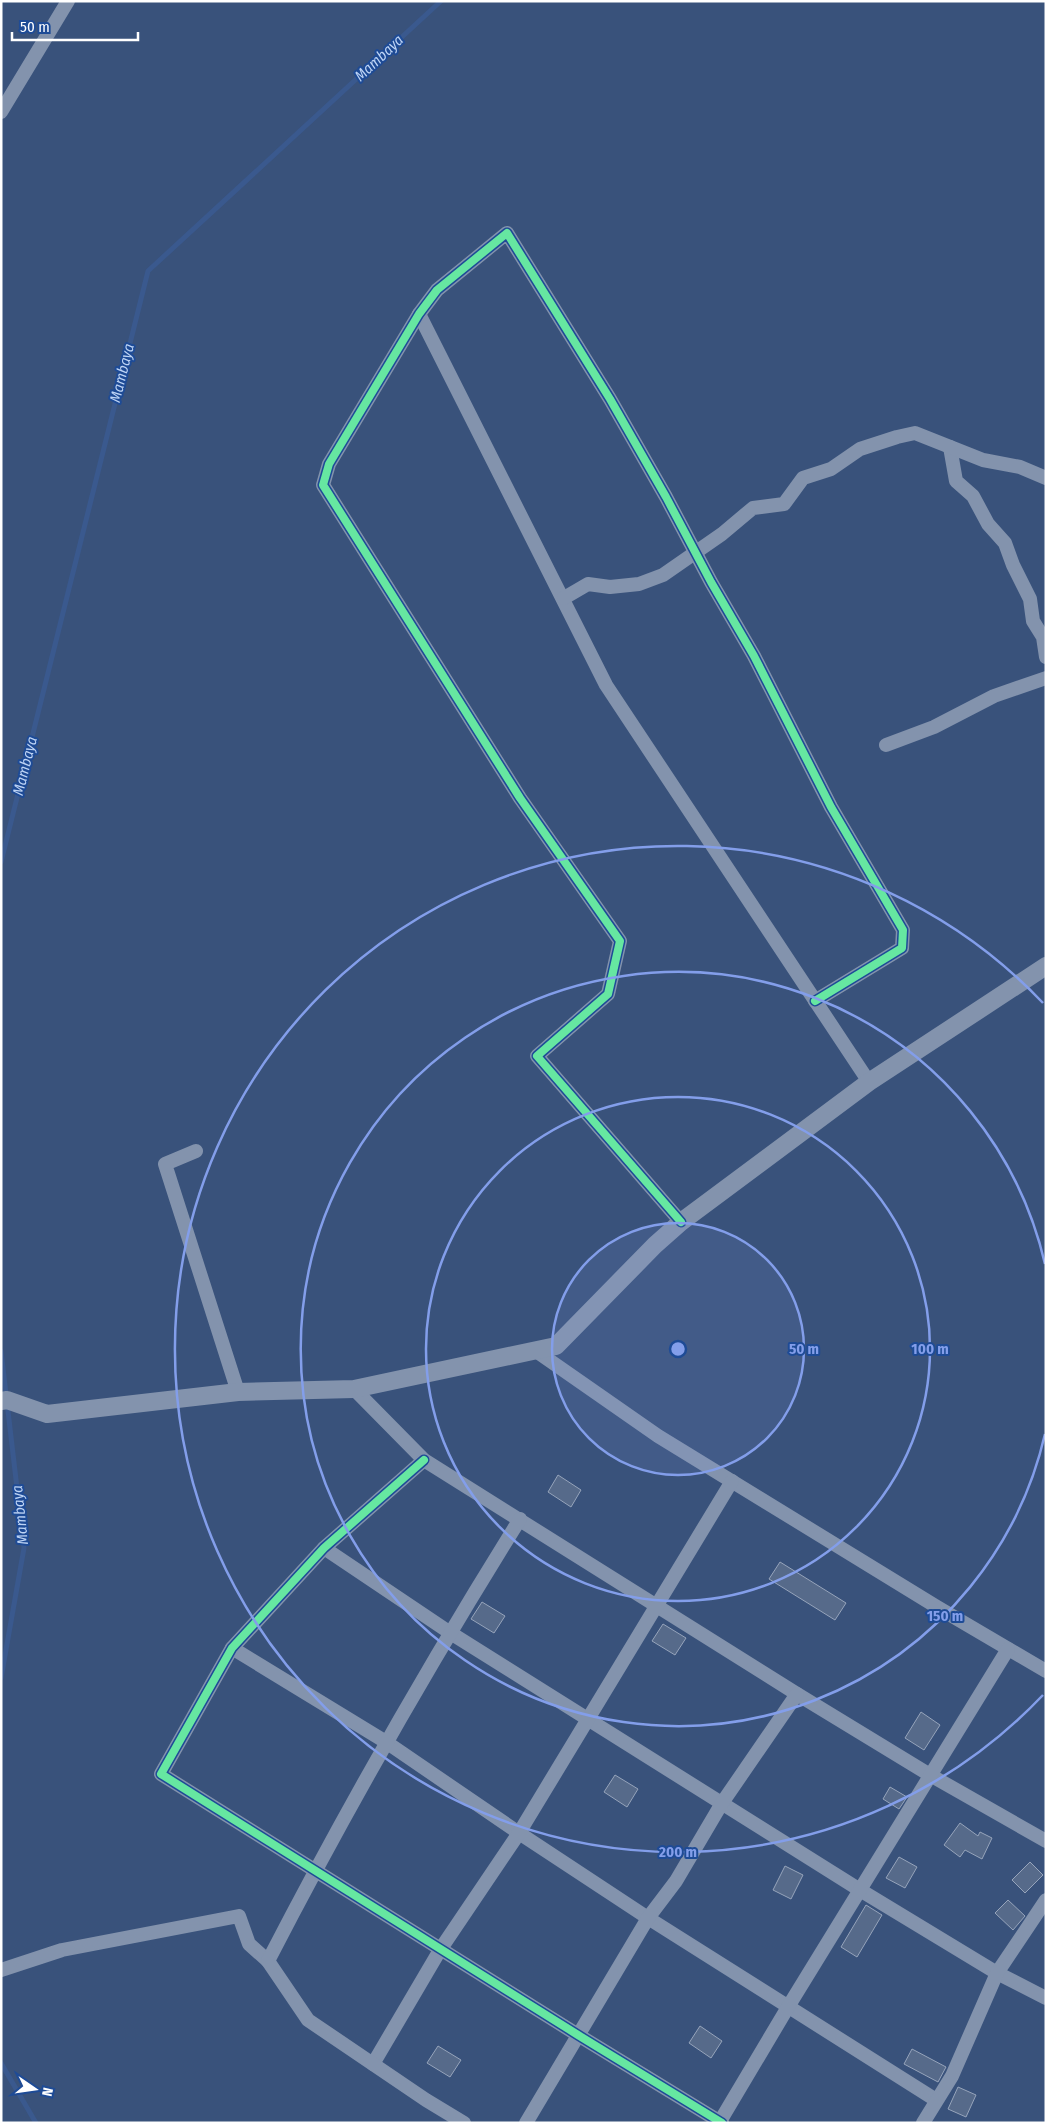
<svg xmlns="http://www.w3.org/2000/svg" width="1047" height="2124" font-family="'Fira Sans Condensed',sans-serif">
  <style>
    .lines { fill: none; stroke-linecap: round; stroke-linejoin: round }
    .stream { stroke: #3a598e; stroke-width: 5 }
    .building { fill: #566a8a; stroke: #96a4bb }
    .minor { stroke: #8393ad; stroke-width: 14 }
    .tertiary { stroke: #8393ad; stroke-width: 18 }
    .cycleway-casing { stroke: #1e4b96; stroke-width: 11 }
    .cycleway { stroke: #66e7a1; stroke-width: 8 }
    .ring { fill: none; stroke: #839eea; stroke-width: 2.5 }
    .labels { text-anchor: middle; dominant-baseline: central; stroke-width: 4; stroke-linejoin: round; paint-order: stroke }
    .water-label { font-size: 15px; font-style: italic; fill: #bed4f5; stroke: #1e4b96 }
    .centre { fill: #839eea; stroke: #1e4b96; stroke-width: 2.5 }
    .ring-label { font-size: 15px; text-anchor: middle; font-weight: bold; fill: #839eea; stroke: #1e4b96; stroke-width: 4; stroke-linejoin: round; paint-order: stroke }
  </style>
  <rect width="100%" height="100%" fill="#39527b"/>
  <g class="lines">
    <g class="stream">
      <path d="M1,862L148,271L441,1"/>
      <path d="M1,1351L24,1548L1,1678"/>
      <path d="M1,2063L36,2123"/>
    </g>
  </g>
  <g class="building">
    <path d="M558,1475L581,1490L571,1507L548,1492Z"/>
    <path d="M780,1562L846,1603L835,1620L769,1579Z"/>
    <path d="M482,1602L505,1616L494,1633L471,1619Z"/>
    <path d="M663,1624L686,1638L675,1655L652,1641Z"/>
    <path d="M921,1712L940,1725L924,1750L905,1738Z"/>
    <path d="M615,1775L638,1789L627,1807L604,1792Z"/>
    <path d="M890,1787L907,1797L899,1809L883,1799Z"/>
    <path d="M960,1823L978,1836L980,1832L992,1838L982,1859L965,1850L960,1857L944,1845Z"/>
    <path d="M899,1857L917,1867L905,1888L886,1878Z"/>
    <path d="M1030,1862L1043,1875L1025,1893L1012,1880Z"/>
    <path d="M785,1866L803,1875L791,1899L773,1890Z"/>
    <path d="M1008,1900L1025,1916L1013,1930L995,1913Z"/>
    <path d="M866,1905L882,1915L857,1957L841,1947Z"/>
    <path d="M700,2026L722,2041L711,2058L689,2043Z"/>
    <path d="M438,2046L461,2060L450,2077L427,2063Z"/>
    <path d="M912,2049L946,2067L938,2082L904,2064Z"/>
    <path d="M958,2087L976,2095L966,2117L948,2109Z"/>
  </g>
  <g class="lines">
    <g class="minor">
      <path d="M1,112L68,1"/>
      <path d="M419,314L606,685L869,1082"/>
      <path d="M950,447L956,481L973,496L988,524L1005,543L1013,565L1030,599L1033,621L1043,637L1046,657"/>
      <path d="M564,598L588,584L610,587L639,584L663,575L722,534L753,508L784,504L803,478L831,469L860,449L897,437L915,433L983,460L1020,467L1046,478"/>
      <path d="M886,745L934,727L994,696L1046,678"/>
      <path d="M196,1151L165,1164L238,1392"/>
      <path d="M681,1222L537,1056L608,994L620,941L520,798L323,485L329,464L419,314L437,290L507,233L610,399L666,497L711,582L754,656L831,807L903,930L902,948L815,1001"/>
      <path d="M536,1351L658,1436L937,1607L1046,1671"/>
      <path d="M354,1389L424,1460L797,1694L930,1775L1046,1841"/>
      <path d="M424,1460L324,1548L232,1648L161,1774L578,2035L722,2123"/>
      <path d="M324,1548L449,1632L860,1890L997,1973L1046,1998"/>
      <path d="M232,1648L386,1742L519,1833L648,1918L936,2100"/>
      <path d="M1,1970L62,1950L239,1916L249,1944L268,1961"/>
      <path d="M373,2064L440,1950L519,1833L732,1481"/>
      <path d="M464,2123L426,2100L308,2020L268,1961C346,1810 430,1663 520,1519"/>
      <path d="M526,2123L648,1918L676,1881L722,1803L797,1694"/>
      <path d="M719,2123L788,2007L1008,1649"/>
      <path d="M923,2123L952,2076L997,1973L1046,1900"/>
    </g>
    <path class="tertiary" d="M1,1401L7,1400L47,1414L238,1392L354,1389L556,1346L655,1245L681,1222L869,1082L1046,966"/>
    <g class="cycleway-casing">
      <g id="cycleway">
        <path d="M681,1222L537,1056L608,994L620,941L520,798L323,485L329,464L419,314L437,290L507,233L610,399L666,497L711,582L754,656L831,807L903,930L902,948L815,1001"/>
        <path d="M424,1460L324,1548L232,1648L161,1774L578,2035L722,2123"/>
      </g>
    </g>
    <use href="#cycleway" class="cycleway"/>
  </g>
  <circle cx="678" cy="1349" r="126" fill="#839eea" fill-opacity=".12"/>
  <g class="ring">
    <circle cx="678" cy="1349" r="126"/>
    <circle cx="678" cy="1349" r="252"/>
    <path d="M1045 1434A377 377 0 1 1 1045 1264"/>
    <path d="M1043 1695A503 503 0 1 1 1043 1003"/>
  </g>
  <g class="labels">
    <g class="water-label">
      <text transform="translate(379 58) rotate(-43)">Mambaya</text>
      <text transform="translate(122 373) rotate(-76)">Mambaya</text>
      <text transform="translate(25 766) rotate(-76)">Mambaya</text>
      <text transform="translate(20 1515) rotate(-96)">Mambaya</text>
    </g>
  </g>
  <circle cx="678" cy="1349" r="8" class="centre"/>
  <g class="ring-label">
    <text x="804" y="1354">50 m</text>
    <text x="930" y="1354">100 m</text>
    <text x="945" y="1621">150 m</text>
    <text x="678" y="1857">200 m</text>
  </g>
  <rect width="1047" height="2124" fill="none" stroke="#ffffff" stroke-width="5"/>
  <g transform="translate(35 2089) rotate(103)" stroke="#1e4b96" stroke-width="4" paint-order="stroke">
  <path d="M0-4L9 19L0 12L-9 19Z" fill="#ffffff"/>
  <text y="-8" font-size="14" font-weight="bold" text-anchor="middle" fill="#ffffff">N</text>
  </g>
  <path d="M12 32v8h126v-8" fill="none" stroke="#ffffff" stroke-width="2.5"/>
  <text x="20" y="32" font-size="15" fill="#ffffff" stroke="#1e4b96" stroke-width="4" paint-order="stroke">50 m</text>
</svg>
